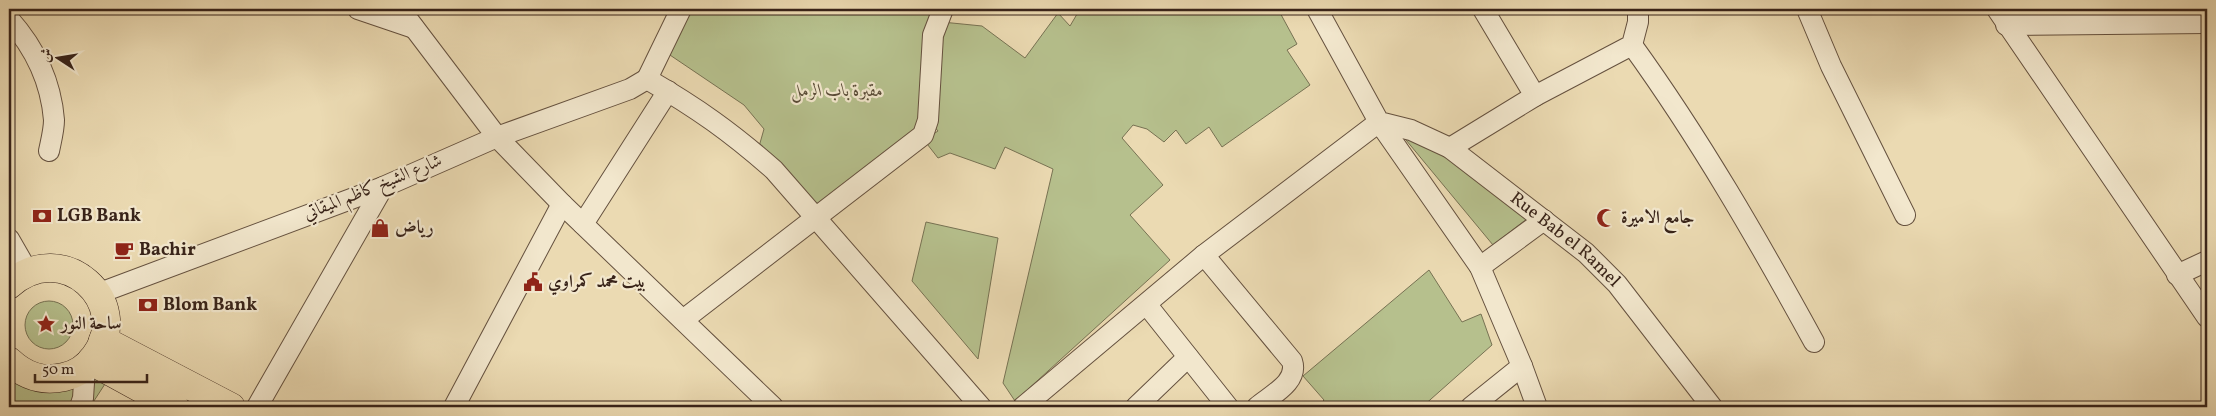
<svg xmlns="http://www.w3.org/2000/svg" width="2216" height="416" font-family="Vollkorn,Amiri,serif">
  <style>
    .green { fill: #b6c08d; stroke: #777253 }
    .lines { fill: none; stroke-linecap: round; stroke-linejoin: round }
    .minor-casing { stroke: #65513f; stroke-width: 22 }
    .highway-casing { stroke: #382319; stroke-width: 29 }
    .minor { stroke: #f2e7cd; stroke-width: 20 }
    .highway { stroke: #ebdab2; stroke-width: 28 }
    .labels { text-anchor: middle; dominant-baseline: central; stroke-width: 4.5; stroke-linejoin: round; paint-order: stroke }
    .park-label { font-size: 18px; font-style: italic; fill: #584a36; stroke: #f2e7cd }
    .street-label { font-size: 18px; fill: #382319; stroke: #f2e7cd }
    .poi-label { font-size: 18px; font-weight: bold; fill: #382319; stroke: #f2e7cd; text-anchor: start }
  </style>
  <rect width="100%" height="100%" fill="#ebdab2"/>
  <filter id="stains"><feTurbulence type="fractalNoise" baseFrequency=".004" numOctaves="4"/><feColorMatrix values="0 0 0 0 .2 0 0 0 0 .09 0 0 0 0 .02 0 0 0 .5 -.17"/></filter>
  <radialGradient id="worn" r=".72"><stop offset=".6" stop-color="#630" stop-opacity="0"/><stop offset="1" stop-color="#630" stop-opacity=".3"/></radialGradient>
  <g class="green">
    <path d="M685,9H934L932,21L982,26L1025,58L1058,13L1070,26L1080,9H1278L1297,44L1287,50L1310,85L1222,147L1209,127L1186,144L1176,130L1164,142L1147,129L1133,125L1122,138L1163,185L1130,215L1170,260L1015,401L1003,383L1053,169L1005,147L995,169L950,153L938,158L924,140L938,131L933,125L812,207L758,150L764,129L744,105L664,51Z"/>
    <path d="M1412,132L1528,218L1493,245L1406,140Z"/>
    <path d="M926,222L998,238L978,359L912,281Z"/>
    <path d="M1429,270L1462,322L1481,314L1492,345L1422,407H1318L1324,400L1303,376Z"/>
    <circle cx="49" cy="325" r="24"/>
    <path d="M118,364L90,407H9V376Z"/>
  </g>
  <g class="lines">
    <g class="minor-casing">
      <g id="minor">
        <path d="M358,9L414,28"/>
        <path d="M400,9L497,137L562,204L773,407"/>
        <path id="s1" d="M1317,9L1379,122L1411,130L1450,148L1586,253L1617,284L1712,407"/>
        <path d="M1807,9L1831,66L1905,215"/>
        <path d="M1997,9L2207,317"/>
        <path d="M9,19C34,47 51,82 54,120C54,130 51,141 49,151"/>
        <path d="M2006,25L2207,23"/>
        <path d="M1632,45C1700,139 1758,240 1814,342"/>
        <path d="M647,79C697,108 731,132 774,170L981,407"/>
        <path d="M647,79L681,9"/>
        <path d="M1535,96L1632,45L1638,22V9"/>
        <path d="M1450,148L1535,96L1483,9"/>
        <path d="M583,224L668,91"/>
        <path d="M9,239L28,272"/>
        <path d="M1204,255L1292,361C1299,382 1271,395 1257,407"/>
        <path d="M1480,267L1544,220"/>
        <path d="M2177,275L2207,261"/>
        <path d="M97,294L383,187L497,137L630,89L647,79"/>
        <path d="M1147,305L1228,407"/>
        <path d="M683,320L923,135L928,120L933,35L943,9"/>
        <path d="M80,407L83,398L85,367"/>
        <path d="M257,407L383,187"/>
        <path d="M454,407L562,204"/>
        <path d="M1023,407L1204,255L1379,122L1480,267L1522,366L1537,407"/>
        <path d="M1136,407L1188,357"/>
        <path d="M1471,407L1522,366"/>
      </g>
    </g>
    <g class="highway-casing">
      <g id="highway">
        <path d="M9,285C63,236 134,303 95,356C88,366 77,374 64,377C42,382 25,376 9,361"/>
        <path d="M103,340L231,407"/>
        <path d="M91,361L175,407"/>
      </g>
    </g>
    <use href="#minor" class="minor"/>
    <use href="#highway" class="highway"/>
  </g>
  <defs>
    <g id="bank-bare" transform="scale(1.5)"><path d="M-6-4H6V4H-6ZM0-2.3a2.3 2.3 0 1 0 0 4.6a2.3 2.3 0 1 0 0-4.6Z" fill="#8f2418" stroke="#f2e7cd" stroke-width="2.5" paint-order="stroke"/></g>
    <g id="mosque-bare" transform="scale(1.5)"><path d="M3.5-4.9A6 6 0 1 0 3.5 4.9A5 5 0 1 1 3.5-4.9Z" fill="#8f2418" stroke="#f2e7cd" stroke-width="2.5" paint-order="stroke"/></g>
    <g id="shop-bare" transform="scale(1.5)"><path d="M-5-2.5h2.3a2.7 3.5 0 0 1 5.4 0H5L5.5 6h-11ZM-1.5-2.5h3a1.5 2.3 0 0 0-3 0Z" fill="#8f2418" stroke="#f2e7cd" stroke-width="2.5" paint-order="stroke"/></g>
    <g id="cafe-bare" transform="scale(1.5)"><path d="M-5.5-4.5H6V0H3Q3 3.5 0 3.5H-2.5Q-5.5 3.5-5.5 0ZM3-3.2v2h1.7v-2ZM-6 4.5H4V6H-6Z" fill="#8f2418" stroke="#f2e7cd" stroke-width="2.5" paint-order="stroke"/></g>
    <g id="civic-bare" transform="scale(1.5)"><path d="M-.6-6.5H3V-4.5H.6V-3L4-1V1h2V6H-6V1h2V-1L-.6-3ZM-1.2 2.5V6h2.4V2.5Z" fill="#8f2418" stroke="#f2e7cd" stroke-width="2.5" paint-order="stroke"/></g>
    <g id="sight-bare" transform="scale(1.5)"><path d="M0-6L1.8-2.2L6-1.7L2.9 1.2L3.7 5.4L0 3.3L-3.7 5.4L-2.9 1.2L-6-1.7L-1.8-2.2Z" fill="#8f2418" stroke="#f2e7cd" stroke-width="2.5" paint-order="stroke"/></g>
  </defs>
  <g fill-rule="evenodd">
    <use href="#bank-bare" x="42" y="216"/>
    <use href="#mosque-bare" x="1606" y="218"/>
    <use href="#shop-bare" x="380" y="228"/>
    <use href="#cafe-bare" x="124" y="250"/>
    <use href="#civic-bare" x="533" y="282"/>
    <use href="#bank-bare" x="148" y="305"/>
    <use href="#sight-bare" x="46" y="324"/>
  </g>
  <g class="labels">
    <g class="park-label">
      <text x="837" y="91">مقبرة باب الرمل</text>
    </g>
    <g class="street-label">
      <text transform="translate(373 188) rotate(-22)">شارع الشيخ كاظم الميقاتي</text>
      <text stroke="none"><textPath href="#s1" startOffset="352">Rue Bab el Ramel</textPath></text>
    </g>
    <g class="poi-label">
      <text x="57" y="216">LGB Bank</text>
      <text x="1621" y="218">جامع الاميرة</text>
      <text x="395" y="228">رياض</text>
      <text x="139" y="250">Bachir</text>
      <text x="548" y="282">بيت محمد كمراوي</text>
      <text x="163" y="305">Blom Bank</text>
      <text x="61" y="324">ساحة النور</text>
    </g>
  </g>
  <rect width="2216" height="416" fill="none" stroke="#ebdab2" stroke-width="30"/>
  <rect x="10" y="10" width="2196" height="396" fill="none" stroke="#382319" stroke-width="2.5"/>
  <rect x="15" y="15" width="2186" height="386" fill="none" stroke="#382319"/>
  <g transform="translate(58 58) rotate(282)" stroke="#f2e7cd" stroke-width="4" paint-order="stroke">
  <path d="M0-4L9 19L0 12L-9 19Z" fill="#382319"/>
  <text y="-8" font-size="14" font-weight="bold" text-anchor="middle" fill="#382319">ش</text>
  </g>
  <path d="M35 374v8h112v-8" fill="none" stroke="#382319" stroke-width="2.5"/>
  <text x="42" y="374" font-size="15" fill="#382319" stroke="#f2e7cd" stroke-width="4" paint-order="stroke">50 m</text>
  <rect width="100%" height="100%" filter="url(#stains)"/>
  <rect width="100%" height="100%" fill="url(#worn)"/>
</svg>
